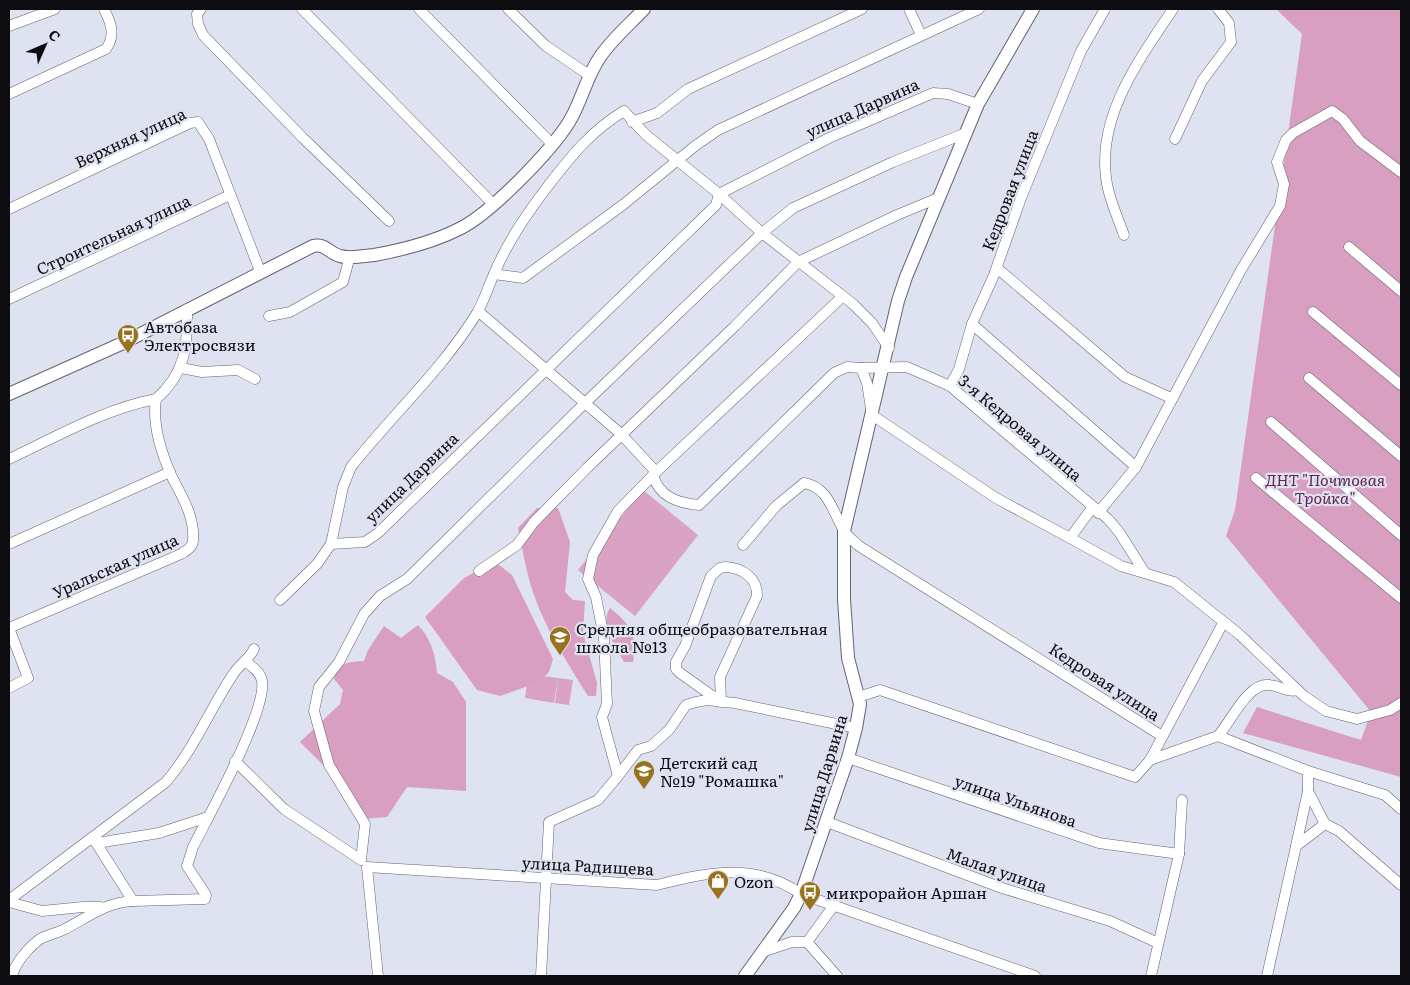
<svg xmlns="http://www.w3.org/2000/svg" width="1410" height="985" font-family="Literata,serif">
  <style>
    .green { fill: #daa3c3 }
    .forest { fill: #d89fc0 }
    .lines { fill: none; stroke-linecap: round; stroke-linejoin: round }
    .minor-casing { stroke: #616370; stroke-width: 11 }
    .tertiary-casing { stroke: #616370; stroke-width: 14 }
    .minor { stroke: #fff; stroke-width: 10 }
    .tertiary { stroke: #fff; stroke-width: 12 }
    .labels { text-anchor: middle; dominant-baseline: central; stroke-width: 4.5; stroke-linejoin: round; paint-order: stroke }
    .street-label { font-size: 16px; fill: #0c0c11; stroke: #dfe2f0 }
    .poi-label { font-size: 16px; fill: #0c0c11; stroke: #dfe2f0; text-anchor: start }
    .park-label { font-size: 16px; font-style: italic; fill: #66234e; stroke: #dfe2f0 }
  </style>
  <rect width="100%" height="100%" fill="#dfe2f0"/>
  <g class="green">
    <path d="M643,490L698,535L635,616L578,570Z"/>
    <path d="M528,674L558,678L554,703L525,698Z"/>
    <path d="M558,678L573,680L569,705L555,703Z"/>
  </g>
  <g class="forest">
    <path d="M1276,9H1401V777L1243,733L1257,707L1361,740L1371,712L1226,536L1235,510L1302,34Z"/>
    <path d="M537,508H558L570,542L565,592L573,600L585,601L583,633L597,683L596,696H588C568,664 546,630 534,595C526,573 523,550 518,528Z"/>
    <path d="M488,565H499L512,575L553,659L549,672L539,682L500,696L477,690L425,617L464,578Z"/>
    <path d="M610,608C630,624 638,635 633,662H624C616,647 599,624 610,608Z"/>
    <path d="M418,625C430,637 436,655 437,673L453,682L466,702V791L407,787L387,817L364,819L342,784L300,742L340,704L343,690L334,679C338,662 348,662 364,661L368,650L384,626L401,638Z"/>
  </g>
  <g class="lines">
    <g class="minor-casing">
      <g id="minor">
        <path d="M201,9L197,14L198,24L203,35L303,138L389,221"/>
        <path d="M302,9L493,204"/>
        <path d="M419,9L553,145"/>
        <path d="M508,9L546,46L589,75"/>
        <path d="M909,9L921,35"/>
        <path d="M9,26L55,9"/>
        <path d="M9,94L106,49C116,35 111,23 104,9"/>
        <path d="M978,104L948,94L933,93L829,138L719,194L716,205L378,533L365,542L331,544L343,487L351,467C392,415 442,370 477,313C484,301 488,287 494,274L523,278L624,204L695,146L718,130L979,9"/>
        <path d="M632,122L657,113L688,89L862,9"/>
        <path d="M1175,139L1202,81L1231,42L1229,23L1218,9"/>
        <path d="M9,209L190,123L198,122L209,139L260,271"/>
        <path d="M1124,235C1118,218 1110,201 1107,184C1095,118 1139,60 1173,9"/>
        <path d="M1349,247L1401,291"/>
        <path d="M997,268L1125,377L1171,398"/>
        <path d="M494,274C508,241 526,215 548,186C571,156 591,131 624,111L646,135L719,194L762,233L853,304L872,323L889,348"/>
        <path d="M9,299L230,195"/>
        <path d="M478,311L621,434L656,472L618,511L593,555L588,579L596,597L604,638L607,704L602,717L618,776L638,750L651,746L669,730L686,705L696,702L707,700L735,703L856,728"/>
        <path d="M1313,312L1401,385"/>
        <path d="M269,316L290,312L343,282L350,256"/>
        <path d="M972,324L1136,467"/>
        <path d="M181,368L202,372L238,370L255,379"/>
        <path d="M861,368L907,367L950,386L1108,519L1119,532L1145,573"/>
        <path d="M1309,378L1401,456"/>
        <path d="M950,386L959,369L972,324L994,275L1021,198L1081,51L1105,9"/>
        <path d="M156,399C185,374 188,346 187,309"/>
        <path d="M1271,422L1401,535"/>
        <path d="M9,459C56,437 104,409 156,399C152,424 161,452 171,475C181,495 195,516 193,540C193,547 187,550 181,554L9,628"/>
        <path d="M656,472L842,297"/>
        <path d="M653,475C659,497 678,503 699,505L834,373L847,367L861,368L867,383L872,415L996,498L1070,538L1092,508"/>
        <path d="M1256,478L1401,598"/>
        <path d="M1098,513L1136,467L1241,270L1280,206L1284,184L1277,162L1286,140L1293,133L1332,111L1343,119L1360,141L1401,172"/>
        <path d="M1070,538L1121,566L1174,582L1240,635L1304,696L1326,711L1357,719L1390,710L1401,703"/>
        <path d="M9,544L170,472"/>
        <path d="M743,545L776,506L804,483C828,487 832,510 843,529C846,536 854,541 859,546L1162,736"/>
        <path d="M726,567C742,568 758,578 757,596L720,677L721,702L680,673L676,669V662L685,646L711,576L720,568Z"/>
        <path d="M479,571L517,545L534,522L587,468L735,326L798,262L897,215L938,198"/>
        <path d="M280,600L317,564L331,544"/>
        <path d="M9,628L28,678L9,688"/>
        <path d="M858,697L880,690L1135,777L1150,760L1223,623"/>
        <path d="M1218,736C1232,720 1248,682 1270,685C1280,686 1289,693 1297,690"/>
        <path d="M848,758L1099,843L1179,854"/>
        <path d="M1150,760L1218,736L1308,771L1385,795L1401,809"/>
        <path d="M235,761L284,809L361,860L365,824L329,765L314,711L319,687L339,662L364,614L380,596L407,579L585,403L762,233L793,208L893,162L966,133"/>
        <path d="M1308,771V791L1325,824L1339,831L1401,885"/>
        <path d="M827,822L1002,888L1110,921L1158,943"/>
        <path d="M93,838L133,901L205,899L206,895L187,866L193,847C209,815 267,711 262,681C261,672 252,667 245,661"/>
        <path d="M97,843L159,833L208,817"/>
        <path d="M1296,846L1308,791"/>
        <path d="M9,900L166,782C194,749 209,711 232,676C238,665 249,660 254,649"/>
        <path d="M9,902L42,911L83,907H101"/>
        <path d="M807,942L837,976"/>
        <path d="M762,952L792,942H807L835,904"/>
        <path d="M12,976C15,963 29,947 40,939C47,935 57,933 65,929C88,917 107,902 133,901"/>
        <path d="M378,976L367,867L657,885C708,872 755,862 801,894L1035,976"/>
        <path d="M541,976L549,822L598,800L618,776"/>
        <path d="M1151,976L1179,854L1182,800"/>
        <path d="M1267,976L1296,846L1325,824"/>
      </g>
    </g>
    <g class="tertiary-casing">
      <g id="tertiary">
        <path d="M9,394L123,343L313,246C325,243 329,253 340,256C349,259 364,256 374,255C402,250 436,241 461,228C492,212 551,151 569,122C582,101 586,77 600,57C612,39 630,24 644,9"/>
        <path d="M745,976L794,908L801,894L848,758L856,728L860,704L848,658L844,599V531L898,301L906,277L978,104L1033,9"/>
      </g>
    </g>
    <use href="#minor" class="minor"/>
    <use href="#tertiary" class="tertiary"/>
  </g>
  <defs>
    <g id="bus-pin" transform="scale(1.125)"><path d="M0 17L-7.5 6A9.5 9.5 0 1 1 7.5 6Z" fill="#98721c" stroke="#dfe2f0"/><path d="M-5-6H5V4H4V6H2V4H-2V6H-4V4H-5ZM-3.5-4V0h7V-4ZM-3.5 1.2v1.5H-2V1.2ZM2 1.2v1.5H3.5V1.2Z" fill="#fff"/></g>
    <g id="school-pin" transform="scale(1.125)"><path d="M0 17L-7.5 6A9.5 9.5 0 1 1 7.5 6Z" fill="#98721c" stroke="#dfe2f0"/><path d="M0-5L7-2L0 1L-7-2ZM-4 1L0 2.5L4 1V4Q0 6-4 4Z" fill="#fff"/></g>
    <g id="shop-pin" transform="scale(1.125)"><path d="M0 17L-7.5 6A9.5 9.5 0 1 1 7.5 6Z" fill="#98721c" stroke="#dfe2f0"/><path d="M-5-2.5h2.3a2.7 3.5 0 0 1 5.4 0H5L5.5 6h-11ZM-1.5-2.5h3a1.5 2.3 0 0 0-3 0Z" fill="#fff"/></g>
  </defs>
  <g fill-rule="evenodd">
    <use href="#bus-pin" x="128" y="335"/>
    <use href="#school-pin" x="560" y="637"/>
    <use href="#school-pin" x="644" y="771"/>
    <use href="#shop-pin" x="718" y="881"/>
    <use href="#bus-pin" x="810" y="892"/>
  </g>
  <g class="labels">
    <g class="street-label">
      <text transform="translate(862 107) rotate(-24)">улица Дарвина</text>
      <text transform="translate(130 137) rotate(-25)">Верхняя улица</text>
      <text transform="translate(1009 190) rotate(-69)">Кедровая улица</text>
      <text transform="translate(113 234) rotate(-25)">Строительная улица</text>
      <text transform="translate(1021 427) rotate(40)">3-я Кедровая улица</text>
      <text transform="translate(411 477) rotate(-44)">улица Дарвина</text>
      <text transform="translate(115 565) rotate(-24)">Уральская улица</text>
      <text transform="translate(1105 681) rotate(33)">Кедровая улица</text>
      <text transform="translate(823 773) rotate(-73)">улица Дарвина</text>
      <text transform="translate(1016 800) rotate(19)">улица Ульянова</text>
      <text transform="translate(588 865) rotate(3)">улица Радищева</text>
      <text transform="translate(997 869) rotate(19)">Малая улица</text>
    </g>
    <g class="poi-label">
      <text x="144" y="326">Автобаза<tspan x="144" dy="18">Электросвязи</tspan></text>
      <text x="576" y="628">Средняя общеобразовательная<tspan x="576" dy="18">школа №13</tspan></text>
      <text x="660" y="762">Детский сад<tspan x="660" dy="18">№19 "Ромашка"</tspan></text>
      <text x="734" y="881">Ozon</text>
      <text x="826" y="892">микрорайон Аршан</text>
    </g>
    <g class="park-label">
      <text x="1325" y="479">ДНТ "Почтовая<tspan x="1325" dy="18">Тройка"</tspan></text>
    </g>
  </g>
  <rect width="1410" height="985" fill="none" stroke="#0c0c11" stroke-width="20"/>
  <g transform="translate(45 45) rotate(45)" stroke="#dfe2f0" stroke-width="4" paint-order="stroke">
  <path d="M0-4L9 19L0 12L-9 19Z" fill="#0c0c11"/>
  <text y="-8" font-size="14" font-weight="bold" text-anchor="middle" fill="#0c0c11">С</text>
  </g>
</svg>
